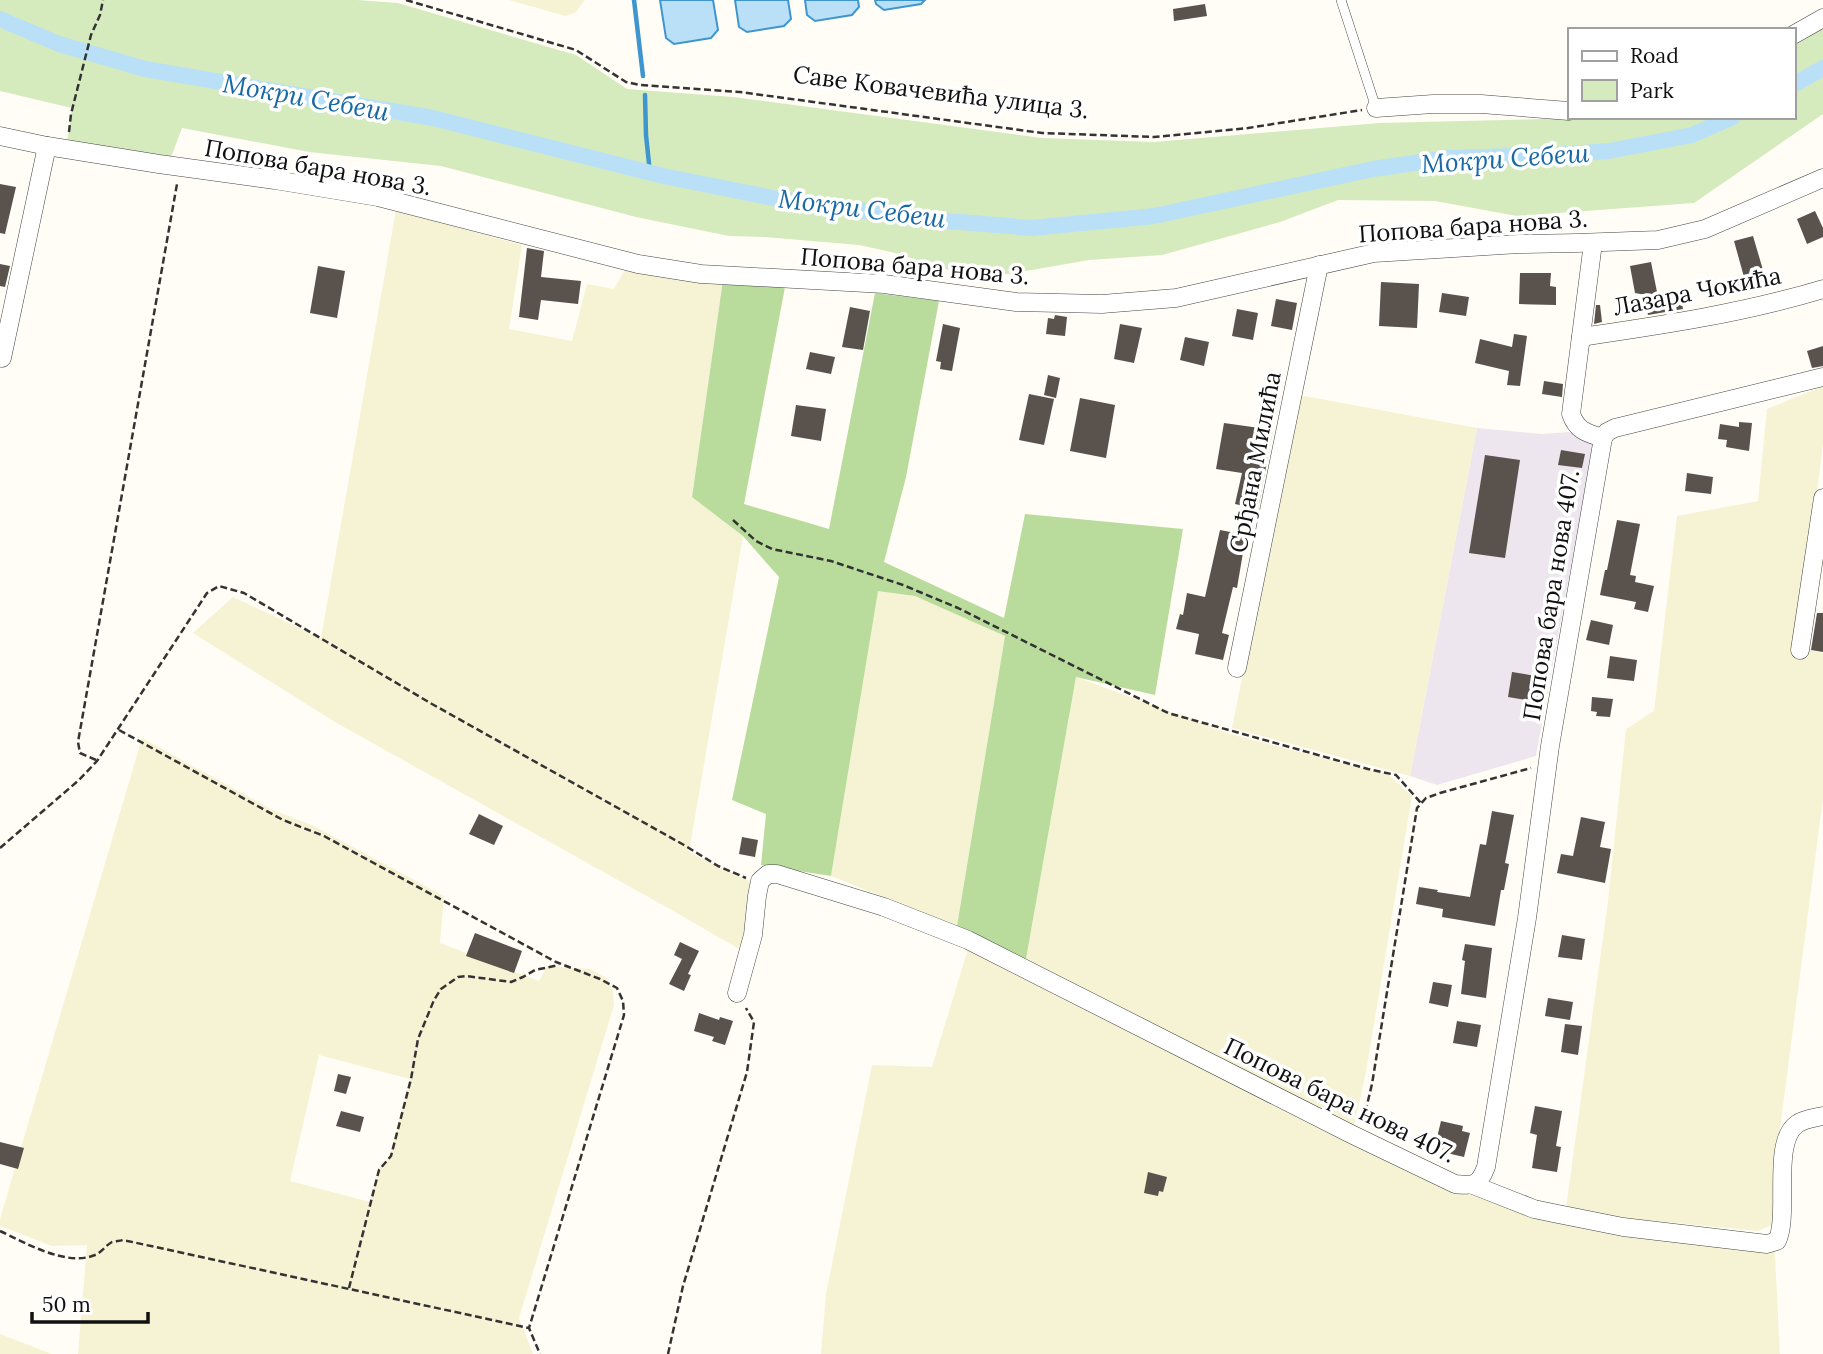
<svg xmlns="http://www.w3.org/2000/svg" width="1823" height="1354" font-family="Lora,serif">
  <style>
    .industrial { fill: #eee6ef }
    .farmland { fill: #f6f3d4; fill-rule: evenodd }
    .green { fill: #d5ebbd }
    .forest { fill: #b9dc9c }
    .water { fill: #b9e0f7; stroke: #3f96cf; stroke-width: 2 }
    .lines { fill: none; stroke-linecap: round; stroke-linejoin: round }
    .stream { stroke: #3f96cf; stroke-width: 4.5 }
    .canal { stroke: #b9e0f7; stroke-width: 16 }
    .building { fill: #5a524d }
    .lane-casing { stroke: #444; stroke-width: 10 }
    .street-casing { stroke: #444; stroke-width: 19 }
    .path { stroke: #333; stroke-width: 2.5; stroke-dasharray: 7 3.5; stroke-linecap: butt }
    .lane { stroke: #fff; stroke-width: 9 }
    .street { stroke: #fff; stroke-width: 18 }
    .labels { text-anchor: middle; dominant-baseline: central; stroke-width: 7; stroke-linejoin: round; paint-order: stroke }
    .street-label { font-size: 24px; fill: #111; stroke: #fff }
    .water-label { font-size: 26px; font-style: italic; fill: #1768a6; stroke: #fff }
  </style>
  <rect width="100%" height="100%" fill="#fffdf5"/>
  <path class="industrial" d="M1477,428L1542,434L1569,432L1594,441L1536,756L1437,785L1410,776Z"/>
  <g class="farmland">
    <path d="M509,0H585L575,13L565,16Z"/>
    <path d="M396,210L522,245L509,329L572,341L587,284L614,289L626,268L723,280L692,496L743,536L689,852L759,886L748,954L668,908L335,722L193,633L233,597L321,638Z"/>
    <path d="M1823,386V443L1798,648L1823,653V798L1780,1129L1781,1216L1776,1223L1758,1231L1602,1216L1566,1208L1608,901L1626,729L1654,711L1677,516L1758,501L1767,409Z"/>
    <path d="M1299,395L1477,428L1410,776L1232,728Z"/>
    <path d="M878,590L920,597L1005,636L957,926L831,876Z"/>
    <path d="M1076,677L1230,734L1389,775L1412,796L1366,1072L1354,1126L1026,959Z"/>
    <path d="M142,738L273,810L314,826L444,896L440,943L539,981L547,966L590,969L607,978L613,991L614,1005L519,1318L533,1354H78L87,1245L52,1246L0,1226V1219ZM319,1055L410,1079L390,1156L378,1170L370,1202L290,1181Z"/>
    <path d="M968,949L1536,1217L1599,1232L1600,1229L1774,1236L1780,1354H821L826,1294L872,1065L932,1067Z"/>
    <path d="M0,1334L52,1354H0Z"/>
  </g>
  <path class="green" d="M0,0H357L398,3L576,55L627,89L733,97L1042,138L1154,142L1379,123L1627,117H1793V46L1823,29V114L1694,203L1517,216L1435,201L1338,200L1280,222L1162,255L1089,260L1009,274L949,270L891,252L859,245L765,237L729,236L636,217L441,166L309,152L182,128L168,165L66,149L72,108L0,91Z"/>
  <path class="forest" d="M723,280L785,287L744,504L829,529L875,293L939,301L906,477L884,562L1004,618L1025,514L1183,529L1155,695L1076,677L1026,959L957,926L1005,636L915,596L878,591L831,876L761,865L766,814L732,800L779,577L743,536L692,497Z"/>
  <g class="water">
    <path d="M660,0H713L718,30L711,38L674,44L666,38Z"/>
    <path d="M735,0H788L791,19L784,26L747,32L739,27Z"/>
    <path d="M805,0H858L859,7L852,15L815,21L807,15Z"/>
    <path d="M875,0H925L921,4L884,10L876,4Z"/>
  </g>
  <g class="lines">
    <g class="stream">
      <path d="M634,0L643,76"/>
      <path d="M645,95L646,135L650,173"/>
    </g>
    <g class="canal">
      <path d="M0,19L59,44L145,69L433,118L663,176L778,199L923,219L1032,228L1154,216L1373,169L1448,158L1555,155L1609,151L1692,135L1733,117"/>
      <path d="M1793,85L1823,68"/>
    </g>
  </g>
  <g class="building">
    <path d="M1205,4L1207,16L1174,21L1173,9Z"/>
    <path d="M0,184L16,187L5,234L0,233Z"/>
    <path d="M1815,211L1823,228V237L1807,244L1797,219Z"/>
    <path d="M1753,236L1763,270L1755,273L1759,287L1736,293L1733,280L1744,277L1734,241Z"/>
    <path d="M527,248L544,251L541,277L581,281L578,304L541,300L538,320L519,317Z"/>
    <path d="M1651,262L1658,297L1680,292L1683,309L1648,315L1645,299L1656,297L1635,293L1630,266Z"/>
    <path d="M0,264L10,266L5,287L0,286Z"/>
    <path d="M318,266L345,271L337,318L310,313Z"/>
    <path d="M1520,273H1551L1550,286L1556,287V305L1519,304Z"/>
    <path d="M1381,282L1419,284L1417,328L1379,326Z"/>
    <path d="M1442,293L1469,297L1466,316L1439,312Z"/>
    <path d="M1276,299L1297,303L1292,330L1271,326Z"/>
    <path d="M1596,305H1600L1602,322L1594,324Z"/>
    <path d="M850,307L870,311L863,350L842,347Z"/>
    <path d="M1237,309L1258,313L1253,340L1232,336Z"/>
    <path d="M1055,315L1067,317L1065,336L1046,334L1048,318L1054,319Z"/>
    <path d="M943,324L960,328L952,371L940,369L941,362L936,361Z"/>
    <path d="M1120,324L1142,328L1134,363L1114,359Z"/>
    <path d="M1514,334L1527,336L1520,386L1507,385L1509,371L1475,363L1480,339L1512,347Z"/>
    <path d="M1185,337L1209,342L1204,366L1180,360Z"/>
    <path d="M1823,346V366L1812,368L1807,351Z"/>
    <path d="M810,352L835,357L831,374L806,369Z"/>
    <path d="M1048,375L1060,378L1056,398L1044,395Z"/>
    <path d="M1544,381L1563,384L1562,397L1542,394Z"/>
    <path d="M1029,394L1054,399L1044,445L1019,440Z"/>
    <path d="M1080,398L1115,405L1106,458L1070,451Z"/>
    <path d="M796,405L826,409L821,441L791,436Z"/>
    <path d="M1739,422L1752,423L1749,451L1726,447L1727,440L1718,439L1720,424L1739,427Z"/>
    <path d="M1224,423L1273,430L1258,509L1235,504L1242,473L1216,469Z"/>
    <path d="M1561,450L1585,454L1582,468L1558,465Z"/>
    <path d="M1485,455L1520,460L1505,558L1469,553Z"/>
    <path d="M1687,473L1713,477L1711,494L1685,491Z"/>
    <path d="M1617,520L1640,524L1630,575L1636,576L1635,582L1654,586L1648,612L1634,609L1636,602L1600,595L1605,570H1607Z"/>
    <path d="M1220,530L1246,535L1237,588L1233,587L1222,633L1229,635L1223,660L1195,654L1199,634L1176,629L1180,614L1183,615L1187,593L1205,597Z"/>
    <path d="M1817,613H1823V652L1811,650Z"/>
    <path d="M1591,620L1613,625L1609,645L1586,640Z"/>
    <path d="M1610,656L1637,660L1634,681L1607,678Z"/>
    <path d="M1512,672L1542,677L1538,702L1508,697Z"/>
    <path d="M1592,697L1613,699L1610,717L1596,716L1597,712L1591,711Z"/>
    <path d="M1492,811L1514,815L1505,863L1509,864L1504,890H1501L1495,926L1442,917L1443,909L1416,904L1419,887L1438,890L1437,892L1470,897L1480,844L1486,845Z"/>
    <path d="M479,814L503,826L494,845L469,834Z"/>
    <path d="M1581,817L1605,822L1600,847L1611,849L1605,883L1557,873L1561,854L1573,856Z"/>
    <path d="M742,837L758,840L755,857L739,854Z"/>
    <path d="M475,933L522,951L514,973L466,956Z"/>
    <path d="M1562,935L1585,939L1582,960L1558,957Z"/>
    <path d="M680,942L699,951L688,974L691,975L684,991L669,984L682,959L674,955Z"/>
    <path d="M1465,944L1492,948L1486,998L1461,994L1465,961L1462,960Z"/>
    <path d="M1433,982L1452,985L1448,1007L1429,1003Z"/>
    <path d="M1548,998L1573,1002L1570,1020L1545,1016Z"/>
    <path d="M699,1013L719,1020L720,1017L733,1021L725,1045L712,1041L714,1037L694,1031Z"/>
    <path d="M1457,1021L1481,1025L1477,1047L1453,1043Z"/>
    <path d="M1565,1024L1582,1026L1578,1055L1561,1052Z"/>
    <path d="M338,1074L351,1077L346,1094L334,1091Z"/>
    <path d="M1535,1106L1562,1111L1556,1146L1561,1147L1557,1172L1532,1168L1537,1135L1530,1133Z"/>
    <path d="M341,1111L364,1117L360,1132L336,1126Z"/>
    <path d="M1441,1121L1463,1126L1462,1131L1470,1133L1464,1157L1434,1150Z"/>
    <path d="M0,1142L24,1148L18,1169L0,1164Z"/>
    <path d="M1148,1172L1167,1177L1163,1192L1159,1191L1158,1196L1144,1193Z"/>
  </g>
  <g class="lines">
    <g class="lane-casing">
      <path id="lane" d="M1341,0L1376,108"/>
    </g>
    <g class="street-casing">
      <g id="street">
        <path d="M1793,35L1823,18"/>
        <path d="M1376,108L1433,104H1481L1569,111"/>
        <path d="M0,136L47,146L159,164L275,180L378,197L638,264L701,274L884,284L1016,302L1102,304L1176,298L1374,253L1519,244L1577,243L1658,240L1705,229L1823,178"/>
        <path d="M1593,243L1571,414C1577,431 1587,433 1603,438"/>
        <path d="M1581,337C1663,325 1744,313 1823,289"/>
        <path d="M2,358L47,146"/>
        <path d="M1603,438L1607,432L1615,428L1823,377"/>
        <path d="M1800,650L1823,498"/>
        <path d="M1237,668L1319,265"/>
        <path d="M737,993L753,935L757,896L760,881L768,874H777L884,907L968,940L1351,1134L1455,1184C1473,1186 1479,1186 1486,1167L1527,918L1550,746L1603,438"/>
        <path d="M1473,1185L1534,1209L1553,1213L1623,1227L1767,1244L1777,1241C1790,1215 1771,1142 1797,1124C1804,1119 1814,1118 1823,1116"/>
      </g>
    </g>
    <g class="path">
      <path d="M406,0L576,50L626,82L640,85L740,92L1042,133L1154,137L1248,128L1362,110"/>
      <path d="M69,132L71,114L91,35L100,15L103,0"/>
      <path d="M733,520L756,541L772,549L831,561L903,585L958,608L1168,713L1368,769L1396,775L1421,803"/>
      <path d="M119,730L283,820L324,836L556,962L600,979L617,988L623,1001L624,1015L529,1328L540,1354"/>
      <path d="M96,760L80,753L78,742L177,184"/>
      <path d="M0,848L79,780L97,761L207,593L219,586L244,593L432,704L684,845L718,866L746,878"/>
      <path d="M1363,1122L1372,1084L1417,808L1426,798L1440,793L1531,768"/>
      <path d="M0,1231C26,1243 66,1267 95,1255C101,1253 106,1245 112,1242C116,1241 119,1241 123,1240L529,1328"/>
      <path d="M349,1288L379,1170L391,1156L411,1079L418,1039L434,1000L441,989L458,977L466,976L511,982L523,977L535,970L559,965"/>
      <path d="M668,1354L683,1286L747,1072L754,1022L746,1008"/>
    </g>
    <use href="#lane" class="lane"/>
    <use href="#street" class="street"/>
  </g>
  <g class="labels">
    <g class="street-label">
      <text transform="translate(941 92) rotate(7)">Саве Ковачевића улица 3.</text>
      <text transform="translate(318 167) rotate(10)">Попова бара нова 3.</text>
      <text transform="translate(1473 226) rotate(-4)">Попова бара нова 3.</text>
      <text transform="translate(915 266) rotate(5)">Попова бара нова 3.</text>
      <text transform="translate(1697 291) rotate(-11)">Лазара Чокића</text>
      <text transform="translate(1255 462) rotate(-79)">Срђана Милића</text>
      <text transform="translate(1551 595) rotate(-81)">Попова бара нова 407.</text>
      <text transform="translate(1340 1100) rotate(26)">Попова бара нова 407.</text>
    </g>
    <g class="water-label">
      <text transform="translate(306 97) rotate(10)">Мокри Себеш</text>
      <text transform="translate(1505 158) rotate(-4)">Мокри Себеш</text>
      <text transform="translate(862 208) rotate(7)">Мокри Себеш</text>
    </g>
  </g>
  <rect x="1568" y="28" width="228" height="91" fill="#ffffff" stroke="#a0a0a0" stroke-width="2"/>
  <rect x="1582" y="51" width="35" height="10" fill="#ffffff" stroke="#a0a0a0" stroke-width="2"/>
  <text x="1630" y="63" font-size="21" fill="#111111">Road</text>
  <rect x="1582" y="80" width="35" height="21" fill="#d5ebbd" stroke="#a0a0a0" stroke-width="2"/>
  <text x="1630" y="98" font-size="21" fill="#111111">Park</text>
  <path d="M32 1312v10h116v-10" fill="none" stroke="#111111" stroke-width="3.5"/>
  <text x="42" y="1312" font-size="21" fill="#111111" stroke="#ffffff" stroke-width="5" paint-order="stroke">50 m</text>
</svg>
